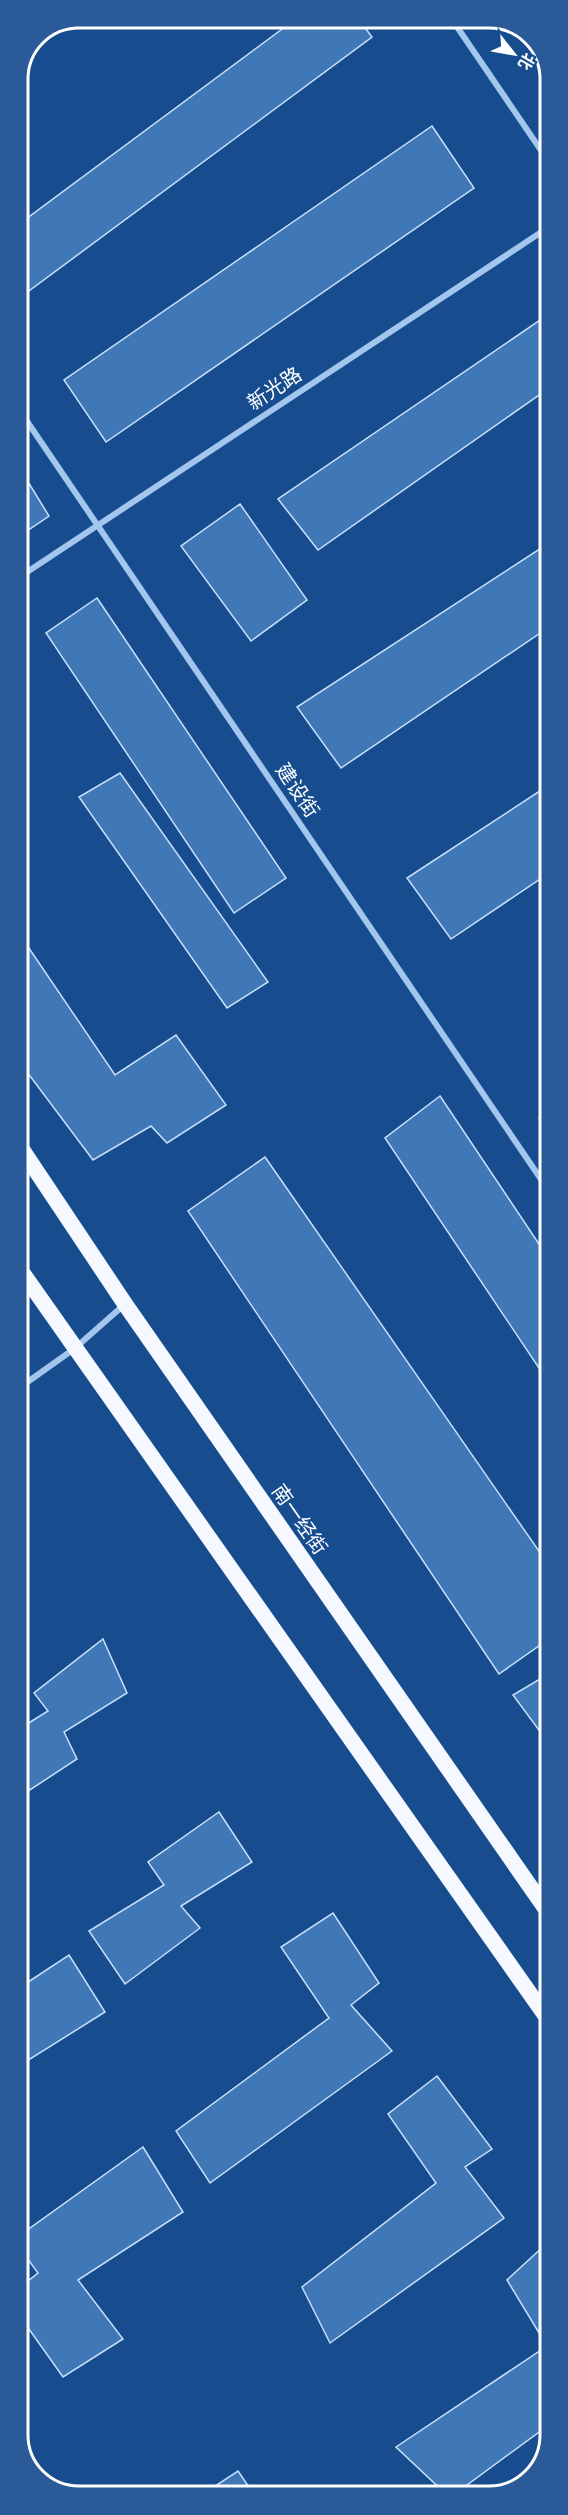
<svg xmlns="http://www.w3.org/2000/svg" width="568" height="2515" font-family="Manrope,'Noto Sans SC',sans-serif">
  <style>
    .building { fill: #3f77b7; stroke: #c9e0fb; stroke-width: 1.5 }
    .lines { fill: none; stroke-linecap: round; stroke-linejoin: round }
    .minor { stroke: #a3c6ef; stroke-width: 6 }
    .trunk { stroke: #f5f9ff; stroke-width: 16 }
    .labels { text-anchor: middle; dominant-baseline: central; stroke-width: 6; stroke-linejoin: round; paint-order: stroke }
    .street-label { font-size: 20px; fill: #fff; stroke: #174d8f }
    .rim { fill: none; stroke: #fff; stroke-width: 3 }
  </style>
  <rect width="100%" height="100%" fill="#174d8f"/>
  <g class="building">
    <path d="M297,18H358L372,37L18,299V225Z"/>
    <path d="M432,126L474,188L106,442L64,380Z"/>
    <path d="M549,314V388L318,550L278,499Z"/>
    <path d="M22,472L49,516L18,537V475Z"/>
    <path d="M240,504L307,600L251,641L181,546Z"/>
    <path d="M549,543V627L341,768L297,707Z"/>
    <path d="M97,598L286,878L234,913L46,633Z"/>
    <path d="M18,707L25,718L18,722Z"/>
    <path d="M120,773L268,982L227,1008L79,797Z"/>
    <path d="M549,785V873L451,939L407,878Z"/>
    <path d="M18,932L115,1075L176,1035L226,1105L167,1143L151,1126L93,1160L18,1060Z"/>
    <path d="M440,1096L549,1259V1383L385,1138Z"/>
    <path d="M549,1111V1133L539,1118Z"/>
    <path d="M265,1157L550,1567V1638L499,1674L188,1211Z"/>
    <path d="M103,1639L127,1693L64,1732L77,1759L19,1797V1729L48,1711L34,1693Z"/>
    <path d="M550,1673V1745L513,1695Z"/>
    <path d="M219,1812L252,1862L181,1906L200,1928L125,1984L89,1931L164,1885L148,1862Z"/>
    <path d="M333,1913L379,1983L351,2005L392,2051L210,2183L176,2131L329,2018L281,1947Z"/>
    <path d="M69,1955L105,2012L19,2066V1988Z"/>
    <path d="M437,2076L492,2149L465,2167L504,2218L330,2343L302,2287L436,2183L388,2114Z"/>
    <path d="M143,2147L183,2212L78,2280L123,2339L63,2377L19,2315V2288L38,2273L19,2247V2236Z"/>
    <path d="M546,2244L550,2248V2424L452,2496H448L396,2447L547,2346L507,2280Z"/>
    <path d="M238,2471L255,2496H200Z"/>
  </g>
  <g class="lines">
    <g class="minor">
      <path d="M451,18L549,162"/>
      <path d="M18,408L549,1191"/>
      <path d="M18,578L549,227"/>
      <path d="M19,1388L74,1349L125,1304"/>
    </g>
    <g class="trunk">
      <path d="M19,1145L125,1304L550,1915"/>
      <path d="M19,1268L550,2022"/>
    </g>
  </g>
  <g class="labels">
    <g class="street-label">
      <text transform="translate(274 388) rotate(-33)">新光路</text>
      <text transform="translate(298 790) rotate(56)">建设街</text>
      <text transform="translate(300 1519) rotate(55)">南一经街</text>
    </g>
  </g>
  <path d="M0 0H568V2515H0ZM79 28H489A51 51 0 0 1 540 79V2435A51 51 0 0 1 489 2486H79A51 51 0 0 1 28 2435V79A51 51 0 0 1 79 28Z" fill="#2a5b98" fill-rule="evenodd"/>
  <path class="rim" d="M79 28H489A51 51 0 0 1 540 79V2435A51 51 0 0 1 489 2486H79A51 51 0 0 1 28 2435V79A51 51 0 0 1 79 28Z"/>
  <g transform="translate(514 54) rotate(121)" stroke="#174d8f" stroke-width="4.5" paint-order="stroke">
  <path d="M0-4.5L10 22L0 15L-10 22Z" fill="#ffffff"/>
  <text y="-9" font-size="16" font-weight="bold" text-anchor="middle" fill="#ffffff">北</text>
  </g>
</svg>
